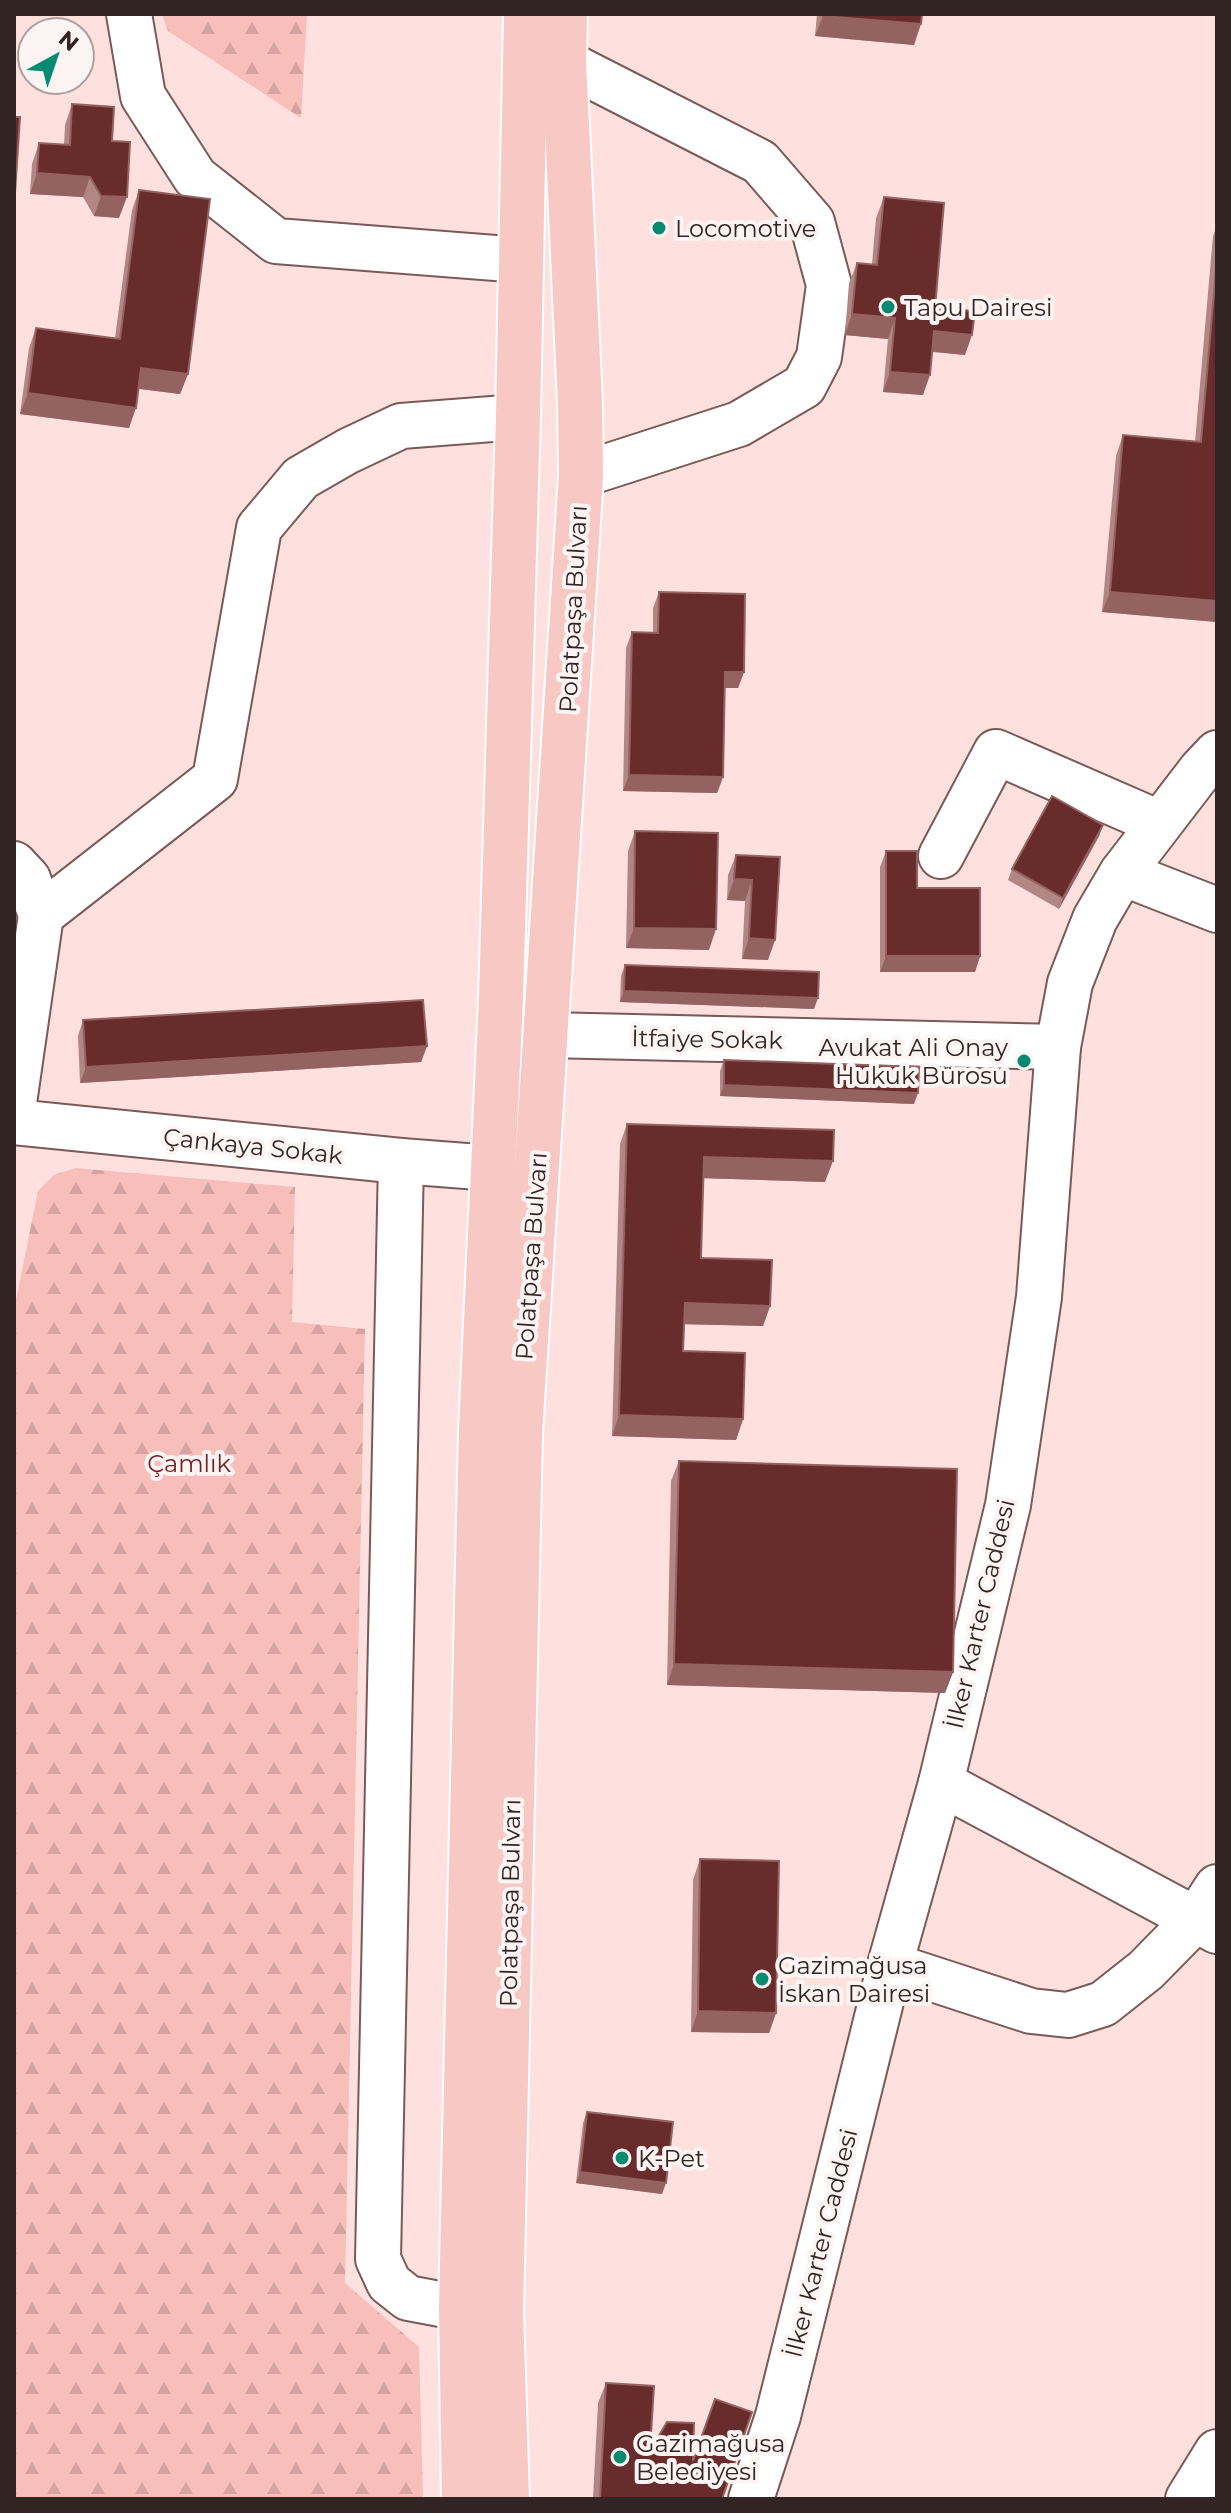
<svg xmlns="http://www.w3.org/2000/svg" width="1231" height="2513" font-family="Montserrat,sans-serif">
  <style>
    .forest { fill: url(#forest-firs) }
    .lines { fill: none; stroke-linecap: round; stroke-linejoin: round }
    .minor-casing { stroke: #795a58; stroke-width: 48 }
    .major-casing { stroke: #fff; stroke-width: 48 }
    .minor { stroke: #fff; stroke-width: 44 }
    .major { stroke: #f8c8c5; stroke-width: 44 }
    .wall { fill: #b28684 }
    .shaded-wall { fill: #946261 }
    .building { fill: #672c2b; stroke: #946261; stroke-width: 2 }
    .poi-dot { fill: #078a6f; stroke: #fcf4f3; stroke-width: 3 }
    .labels { text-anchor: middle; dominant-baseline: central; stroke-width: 8; stroke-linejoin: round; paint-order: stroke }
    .poi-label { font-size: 24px; fill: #312423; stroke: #fcf4f3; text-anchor: start }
    .street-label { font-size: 24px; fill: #312423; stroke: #fcf4f3 }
    .park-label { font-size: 24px; fill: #732123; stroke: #fcf4f3 }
  </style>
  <defs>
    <pattern id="forest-firs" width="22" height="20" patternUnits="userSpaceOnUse" patternTransform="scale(2)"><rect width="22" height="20" fill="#f8beba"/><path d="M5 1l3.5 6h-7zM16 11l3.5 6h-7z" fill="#d5a3a0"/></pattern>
  </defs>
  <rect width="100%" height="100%" fill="#fee1de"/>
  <g class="forest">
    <path d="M162,14H307L301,118L168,31Z"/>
    <path d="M75,1168L295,1187L292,1322L365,1329L345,2283L419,2347L423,2499H14V1310L38,1191L54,1175Z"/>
  </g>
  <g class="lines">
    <g class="minor-casing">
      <g id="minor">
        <path d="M129,14L143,96L195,177L276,241L521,260"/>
        <path d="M564,62L760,162L812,222L829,285L819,357L804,386L739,424L581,475"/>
        <path d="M941,856L996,752L1159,823"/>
        <path d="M14,864L28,879L41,915L14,1103"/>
        <path d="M1122,873L1217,910"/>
        <path d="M41,915L215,779L259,528L301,478L348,451L401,426L518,417"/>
        <path d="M547,1035L1058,1047"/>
        <path d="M14,1122L401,1161L492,1168"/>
        <path d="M401,1161L378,2259L389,2283L408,2298L461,2308"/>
        <path d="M941,1783L1217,1931"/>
        <path d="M890,1965L1031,2011L1068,2015L1103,2004L1146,1970L1197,1918L1217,1887"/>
        <path d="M751,2499L778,2416L890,1965L941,1783L1008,1505L1039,1297L1058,1047L1070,983L1095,919L1122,873L1201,770L1217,753"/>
        <path d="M1188,2499L1217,2452"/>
      </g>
    </g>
    <g class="major-casing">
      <g id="major">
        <path d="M464,2499L461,2308L481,1430L501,998L518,417L526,14"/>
        <path d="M507,2499L501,2312L520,1433L581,475L580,403L564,62L565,14"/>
      </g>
    </g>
    <use href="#minor" class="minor"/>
    <use href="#major" class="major"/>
  </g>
  <g class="wall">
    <path d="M817,14H922L914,45L815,36Z"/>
    <path d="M72,104L112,141L119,218L94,216L83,197L30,194L32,164L39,143L64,145L65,125Z"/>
    <path d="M139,190L188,374L180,394L139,389L129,428L20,414L29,348L36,328L115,338L132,210Z"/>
    <path d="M884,197L935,308L965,355L932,352L923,395L883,392L888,339L845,335L849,283L857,263L872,264L876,218Z"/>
    <path d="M1217,226V622L1102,612L1116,456L1123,435L1195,442L1213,236Z"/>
    <path d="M659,592L744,672L738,688H725L723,777L717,793L623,791L626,648L632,632H653V608Z"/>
    <path d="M1103,825L1099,836L1059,909L1008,880L1012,869Z"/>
    <path d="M635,831L709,950L626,948L628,851Z"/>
    <path d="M886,851L917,888L980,956L975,972H880V867Z"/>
    <path d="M736,855L780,857L768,960L742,959L745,901L727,900L728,875Z"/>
    <path d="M625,965L814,1009L620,1002L621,976Z"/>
    <path d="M83,1020L427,1046L421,1062L80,1083L78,1036Z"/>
    <path d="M724,1060L914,1104L720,1096V1071Z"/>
    <path d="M627,1124L825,1182L703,1178L701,1258L770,1306L763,1326L684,1324L683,1351L743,1419L736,1440L612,1436L620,1144Z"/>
    <path d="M679,1461L953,1672L945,1693L667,1685L671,1481Z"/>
    <path d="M700,1859L776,2013L769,2033L691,2032L693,1880Z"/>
    <path d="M587,2112L662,2194L576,2183L583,2123Z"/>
    <path d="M606,2383L650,2451L693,2460L722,2499H593L598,2403Z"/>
  </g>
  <g class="shaded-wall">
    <path d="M823,16L921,24L914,45L815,36Z"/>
    <path d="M37,173L90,177L83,197L30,194Z"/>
    <path d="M101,196L127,197L119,218L94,216Z"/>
    <path d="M852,314L895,318L888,339L845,335Z"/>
    <path d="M934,331L972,335L965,355L927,351Z"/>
    <path d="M141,368L188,374L180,394L134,388Z"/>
    <path d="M890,372L930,375L923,395L883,392Z"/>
    <path d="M28,393L136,408L129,428L20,414Z"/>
    <path d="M1110,592L1217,601V622L1102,612Z"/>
    <path d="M725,672H744L738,688H719Z"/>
    <path d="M629,775L723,777L717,793L623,791Z"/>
    <path d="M1103,825L1099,836L1059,909L1063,898Z"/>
    <path d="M734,879L752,880L745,901L727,900Z"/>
    <path d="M634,928L716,929L709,950L626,948Z"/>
    <path d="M749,938L775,940L768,960L742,959Z"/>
    <path d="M886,956H980L975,972H880Z"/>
    <path d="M624,991L818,998L814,1009L620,1002Z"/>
    <path d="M427,1046L421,1062L80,1083L86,1067Z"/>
    <path d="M724,1085L918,1093L914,1104L720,1096Z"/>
    <path d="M704,1157L833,1161L825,1182L696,1178Z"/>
    <path d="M685,1303L770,1306L763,1326L677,1324Z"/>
    <path d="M619,1415L743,1419L736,1440L612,1436Z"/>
    <path d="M674,1664L953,1672L945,1693L667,1685Z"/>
    <path d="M698,2011L776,2013L769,2033L691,2032Z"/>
    <path d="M580,2172L666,2183L662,2194L576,2183Z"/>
  </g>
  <g class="building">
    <path d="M823,14H922L921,24L823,16Z"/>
    <path d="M72,104L114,107L112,141L130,142L127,197L101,196L90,177L37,173L39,143L70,145Z"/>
    <path d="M14,117H20L14,209Z"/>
    <path d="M139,190L210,199L188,374L141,368L136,408L28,393L36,328L120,339Z"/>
    <path d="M884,197L944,203L935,308L975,311L972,335L934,331L930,375L890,372L895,318L852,314L857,263L877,265Z"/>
    <path d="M1217,258V601L1110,592L1123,435L1201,442Z"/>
    <path d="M659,592L745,594L744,672H725L723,777L629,775L632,632L658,633Z"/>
    <path d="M1052,796L1103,825L1063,898L1012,869Z"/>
    <path d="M635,831L718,833L716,929L634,928Z"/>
    <path d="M886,851H917V888H980V956H886Z"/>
    <path d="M736,855L780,857L775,940L749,938L752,880L734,879Z"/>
    <path d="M625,965L819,972L818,998L624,991Z"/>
    <path d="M423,1000L427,1046L86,1067L83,1020Z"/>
    <path d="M724,1060L919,1067L918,1093L724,1085Z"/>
    <path d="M627,1124L834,1130L833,1161L704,1157L701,1258L772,1260L770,1306L685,1303L683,1351L745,1353L743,1419L619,1415Z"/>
    <path d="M679,1461L957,1469L953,1672L674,1664Z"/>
    <path d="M700,1859L779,1861L776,2013L698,2011Z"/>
    <path d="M587,2112L673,2122L666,2183L580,2172Z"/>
    <path d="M606,2383L654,2386L650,2451L667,2422L694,2423L693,2461L715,2399L752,2412L722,2499H600Z"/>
  </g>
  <g class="poi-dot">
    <circle cx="659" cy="228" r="8"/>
    <circle cx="888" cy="307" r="8"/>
    <circle cx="1024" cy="1061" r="8"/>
    <circle cx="762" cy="1979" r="8"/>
    <circle cx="622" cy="2158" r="8"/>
    <circle cx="620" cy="2457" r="8"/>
  </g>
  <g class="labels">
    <g class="poi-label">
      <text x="675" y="228">Locomotive</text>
      <text x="904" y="307">Tapu Dairesi</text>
      <text x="1008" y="1047" text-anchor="end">Avukat Ali Onay<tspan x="1008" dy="28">Hukuk Bürosu</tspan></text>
      <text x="778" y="1965">Gazimağusa<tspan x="778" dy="28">İskan Dairesi</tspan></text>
      <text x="638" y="2158">K-Pet</text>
      <text x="636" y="2443">Gazimağusa<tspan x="636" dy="28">Belediyesi</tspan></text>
    </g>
    <g class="street-label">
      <text transform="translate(573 609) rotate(-87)">Polatpaşa Bulvarı</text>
      <text transform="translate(707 1039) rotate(1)">İtfaiye Sokak</text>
      <text transform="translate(253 1146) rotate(6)">Çankaya Sokak</text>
      <text transform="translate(531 1256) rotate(-86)">Polatpaşa Bulvarı</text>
      <text transform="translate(980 1614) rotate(-77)">İlker Karter Caddesi</text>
      <text transform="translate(510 1903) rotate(-89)">Polatpaşa Bulvarı</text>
      <text transform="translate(821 2243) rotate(-76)">İlker Karter Caddesi</text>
    </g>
    <g class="park-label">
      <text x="189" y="1463">Çamlık</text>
    </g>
  </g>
  <rect width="1231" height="2513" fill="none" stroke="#312423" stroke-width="32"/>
  <g transform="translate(56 56) rotate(40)"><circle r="38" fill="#fcf4f3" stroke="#aba1a0" stroke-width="2"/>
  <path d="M0-6L14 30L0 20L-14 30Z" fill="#078a6f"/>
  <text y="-12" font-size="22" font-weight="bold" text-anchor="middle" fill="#312423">N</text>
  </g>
</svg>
